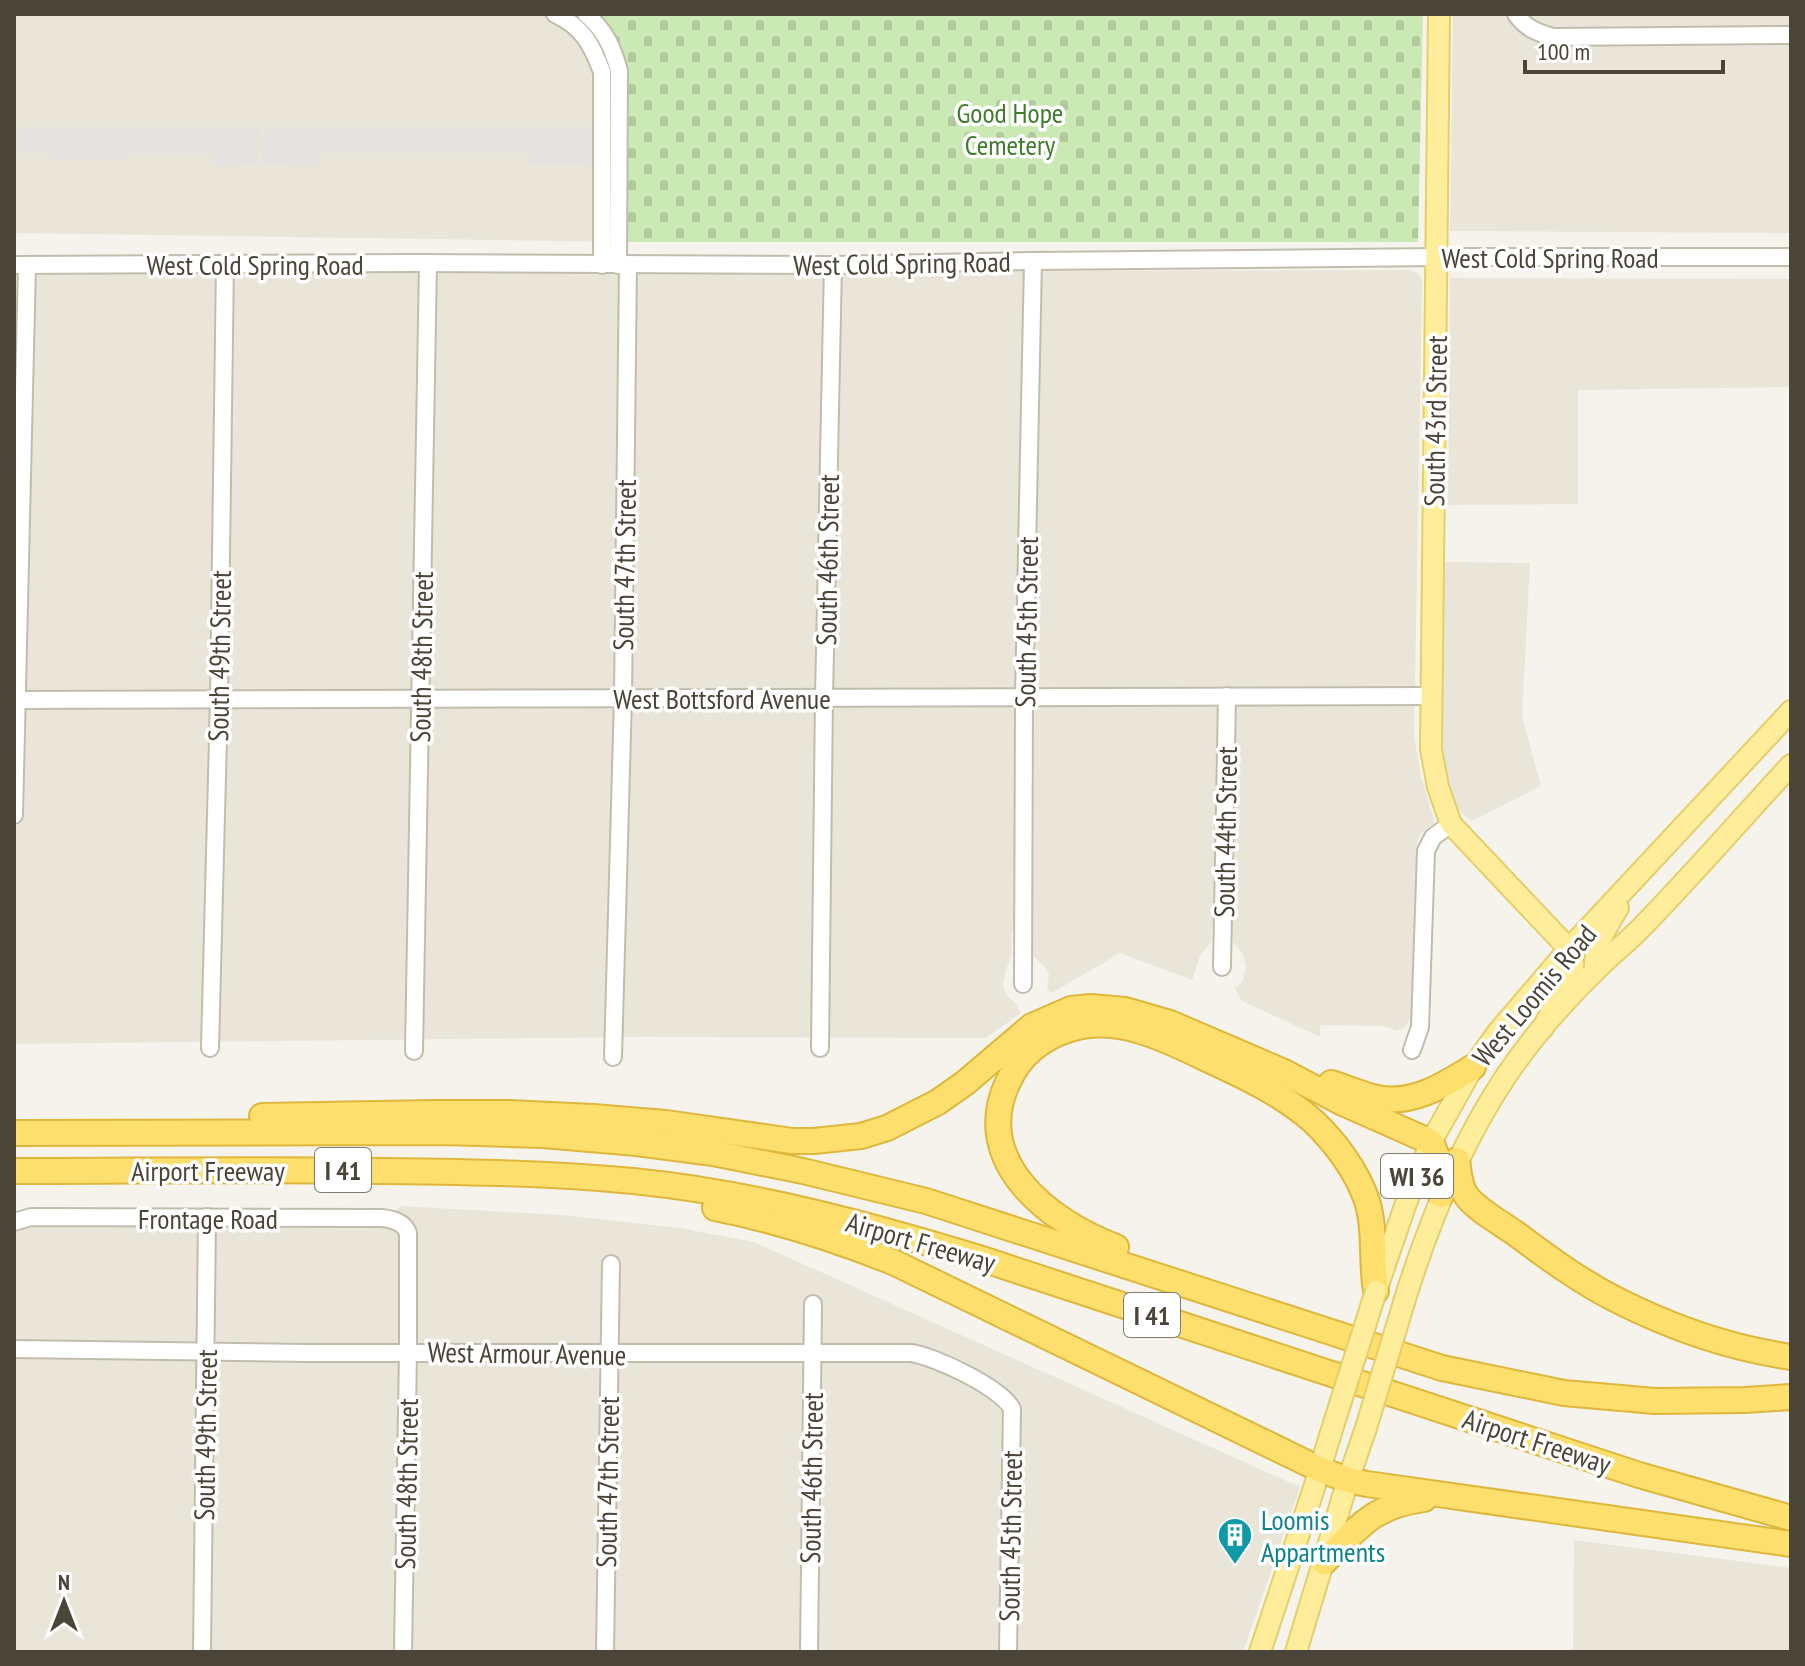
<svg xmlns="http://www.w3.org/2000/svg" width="1805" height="1666" font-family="'PT Sans Narrow',sans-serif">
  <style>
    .residential { fill: #e9e6d9 }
    .cemetery { fill: url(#cemetery-stones) }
    .parking { fill: #e4e3df }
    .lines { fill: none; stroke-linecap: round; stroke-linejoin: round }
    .minor-casing { stroke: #c1bdad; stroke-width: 20 }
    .major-casing { stroke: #e4cf6a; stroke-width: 24 }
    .highway-casing { stroke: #deb73c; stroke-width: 28 }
    .minor { stroke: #fff; stroke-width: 16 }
    .major { stroke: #feee9b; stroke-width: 20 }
    .highway { stroke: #fddf6e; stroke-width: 24 }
    .major-bridge-casing { stroke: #e4cf6a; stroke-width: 24; stroke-linecap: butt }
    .major-bridge { stroke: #feee9b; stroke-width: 20 }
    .labels { text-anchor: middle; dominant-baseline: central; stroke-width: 7; stroke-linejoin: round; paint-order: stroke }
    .shield { fill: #fff; stroke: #807d74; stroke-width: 2 }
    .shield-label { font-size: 26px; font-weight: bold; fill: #4a4538 }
    .park-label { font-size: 28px; fill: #3f7d2a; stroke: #fff }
    .street-label { font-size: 28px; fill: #4a4538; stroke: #fff }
    .culture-label { font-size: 28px; fill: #0d838f; stroke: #fff; text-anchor: start }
  </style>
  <defs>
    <pattern id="cemetery-stones" width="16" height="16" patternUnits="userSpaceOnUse" patternTransform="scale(2)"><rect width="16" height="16" fill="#cbe9b4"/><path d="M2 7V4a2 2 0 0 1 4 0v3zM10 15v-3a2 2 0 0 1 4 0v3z" fill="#b0c99c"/></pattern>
  </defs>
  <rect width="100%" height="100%" fill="#f5f3eb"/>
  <g class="residential">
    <path d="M14,14H597L613,31L626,79L628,242L14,233Z"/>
    <path d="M1455,14H1791V233L1450,231L1453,16Z"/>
    <path d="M1410,270L1419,274L1422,280V289L1414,736L1421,777L1434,819L1433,824L1421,833L1417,842L1413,1005L1412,1016L1405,1027L1397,1031L1384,1026L1320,1025V1037L1242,1001L1234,987L1238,986L1243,981L1246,967L1243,954L1232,942V905L1214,904L1211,942L1200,956L1192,980L1120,953L1052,993L1047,990L1049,974L1045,967L1031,954L1029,931L1012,930L1011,956L1006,970L1003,985L1006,994L1015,1003L1021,1013L986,1038L640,1037L14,1044V273Z"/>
    <path d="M1450,278L1791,279V387L1578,390V504L1448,505Z"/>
    <path d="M1444,562L1530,563L1522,716L1541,786L1472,821L1459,811L1447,781L1442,741Z"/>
    <path d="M400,1206L562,1215L680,1228L754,1242L1300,1487L1243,1652H14V1222L385,1225Z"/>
    <path d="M1574,1540L1791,1568V1652H1573Z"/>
  </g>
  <path class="cemetery" d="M597,14H1423L1418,242H628L626,79L613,31Z"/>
  <g class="parking">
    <path d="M259,127L258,165L213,166L212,154H128L127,159L50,160L49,152L14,153V128Z"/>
    <path d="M264,127H591L590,164H529L528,153H319L318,166L263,165Z"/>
  </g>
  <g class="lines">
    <g class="minor-casing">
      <g id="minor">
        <path d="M555,14C583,27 592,45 602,72V265"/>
        <path d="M586,14C605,30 613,48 619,71L618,265"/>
        <path d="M1516,14C1525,28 1538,33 1553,37L1791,35"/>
        <path d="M14,265L413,263L833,265L1033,261L1438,257H1791"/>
        <path d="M14,700L1431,696"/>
        <path d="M14,815L27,265"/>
        <path d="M1222,967L1227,696"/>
        <path d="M1023,984L1024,697L1033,261"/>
        <path d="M210,1048L219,699L225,264"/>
        <path d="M820,1048L824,698L833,265"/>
        <path d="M1412,1050L1420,1027L1426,851L1433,837L1451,824"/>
        <path d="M414,1051L428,263"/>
        <path d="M613,1057L623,698L628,265"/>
        <path d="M14,1222L31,1217L382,1218C393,1219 404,1222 408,1233V1352L403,1652"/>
        <path d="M14,1349L308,1353H911C934,1356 1002,1388 1012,1409L1008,1652"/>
        <path d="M202,1652L207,1217"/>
        <path d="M605,1652L611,1264"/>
        <path d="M809,1652L813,1304"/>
      </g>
    </g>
    <g class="major-casing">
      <g id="major">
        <path d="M1439,14L1431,749L1438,787L1451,824L1569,949L1573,965L1572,972L1543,1028"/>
        <path d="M1595,970C1593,948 1607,926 1618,908"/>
        <path d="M1377,1288L1406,1203L1431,1142L1473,1067L1498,1032L1569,949L1791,711"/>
        <path d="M1405,1299C1429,1222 1459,1147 1504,1079C1530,1040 1561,1004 1594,972C1608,957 1624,945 1639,930C1691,877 1740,820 1791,765"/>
        <path d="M1260,1652L1314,1488L1334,1423"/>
        <path d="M1296,1652L1348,1480L1365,1431"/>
      </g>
    </g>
    <g class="highway-casing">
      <g id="highway">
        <path d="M1331,1083C1344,1087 1358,1093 1373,1097C1409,1107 1443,1086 1473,1067"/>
        <path d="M262,1116L433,1113H509L593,1117L666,1123L792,1141H814L861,1136L887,1128L938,1102L965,1083L1032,1026L1071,1009L1091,1007L1125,1010L1170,1023L1282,1071L1343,1103L1431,1142L1438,1159L1441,1195"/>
        <path d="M14,1133L444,1132L543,1135L637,1143L713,1153L803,1171L926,1201L1442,1368L1564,1393L1655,1401L1745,1400L1791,1397"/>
        <path d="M1457,1160C1459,1173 1459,1185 1466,1195C1475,1209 1501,1223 1515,1233C1547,1257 1581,1282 1617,1300C1672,1328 1730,1348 1791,1357"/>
        <path d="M14,1171C138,1171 261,1169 385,1171C468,1172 550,1173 633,1181C753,1193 868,1224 982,1259L1639,1475L1791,1518"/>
        <path d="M715,1208C776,1220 835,1239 893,1262L1319,1469L1348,1480L1367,1484L1791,1544"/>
        <path d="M1116,1247C1050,1222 970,1162 1008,1082C1020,1055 1043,1037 1070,1029C1118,1014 1167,1040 1209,1060C1246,1077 1282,1094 1313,1121C1335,1142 1357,1171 1367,1201C1376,1230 1371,1261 1376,1291"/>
        <path d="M1324,1562C1359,1527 1372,1506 1424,1499"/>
      </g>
    </g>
    <use href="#minor" class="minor"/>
    <use href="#major" class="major"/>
    <use href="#highway" class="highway"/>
    <g class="major-bridge-casing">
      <g id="major-bridge">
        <path d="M1334,1423L1376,1291"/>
        <path d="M1365,1431L1405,1299"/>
      </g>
    </g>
    <use href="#major-bridge" class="major-bridge"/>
  </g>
  <defs>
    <g id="building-pin" transform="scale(1.8)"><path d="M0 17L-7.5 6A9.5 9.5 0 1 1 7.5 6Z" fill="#0f9aa8" stroke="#fff"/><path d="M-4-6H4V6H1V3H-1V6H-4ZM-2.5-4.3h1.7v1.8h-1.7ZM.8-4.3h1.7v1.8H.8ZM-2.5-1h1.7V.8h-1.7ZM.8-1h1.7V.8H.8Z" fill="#fff"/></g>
  </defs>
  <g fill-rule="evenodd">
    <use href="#building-pin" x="1235" y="1535"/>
  </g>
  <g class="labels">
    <g class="shield">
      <rect x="315" y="1148" width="56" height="44" rx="6"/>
      <rect x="1381" y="1154" width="72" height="44" rx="6"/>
      <rect x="1124" y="1293" width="56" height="44" rx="6"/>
    </g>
    <g class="shield-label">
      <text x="343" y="1170">I 41</text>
      <text x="1417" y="1176">WI 36</text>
      <text x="1152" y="1315">I 41</text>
    </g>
    <g class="park-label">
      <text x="1010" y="112">Good Hope<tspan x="1010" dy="32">Cemetery</tspan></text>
    </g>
    <g class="street-label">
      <text x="1550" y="257">West Cold Spring Road</text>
      <text transform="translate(902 263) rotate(-1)">West Cold Spring Road</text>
      <text x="255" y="264">West Cold Spring Road</text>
      <text transform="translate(1435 421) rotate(-89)">South 43rd Street</text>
      <text transform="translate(827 560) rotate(-89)">South 46th Street</text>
      <text transform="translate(624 565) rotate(-89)">South 47th Street</text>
      <text transform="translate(1026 622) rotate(-89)">South 45th Street</text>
      <text transform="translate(219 656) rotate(-89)">South 49th Street</text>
      <text transform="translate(421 657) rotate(-89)">South 48th Street</text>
      <text x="722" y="698">West Bottsford Avenue</text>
      <text transform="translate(1225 832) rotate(-89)">South 44th Street</text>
      <text transform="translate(1534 995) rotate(-50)">West Loomis Road</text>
      <text x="208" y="1170">Airport Freeway</text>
      <text x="208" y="1218">Frontage Road</text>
      <text transform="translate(921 1242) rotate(16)">Airport Freeway</text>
      <text transform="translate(527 1353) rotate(1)">West Armour Avenue</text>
      <text transform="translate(205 1435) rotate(-89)">South 49th Street</text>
      <text transform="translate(1537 1441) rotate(18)">Airport Freeway</text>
      <text transform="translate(811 1478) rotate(-89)">South 46th Street</text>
      <text transform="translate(607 1482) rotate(-89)">South 47th Street</text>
      <text transform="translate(406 1484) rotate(-89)">South 48th Street</text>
      <text transform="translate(1010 1536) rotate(-89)">South 45th Street</text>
    </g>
    <g class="culture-label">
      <text x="1261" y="1519">Loomis<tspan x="1261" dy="32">Appartments</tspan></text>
    </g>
  </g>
  <rect width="1805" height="1666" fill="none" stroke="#4a4538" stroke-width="32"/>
  <g transform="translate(64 1602)" stroke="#ffffff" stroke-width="6" paint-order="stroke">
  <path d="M0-6L14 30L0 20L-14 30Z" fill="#4a4538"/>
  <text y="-12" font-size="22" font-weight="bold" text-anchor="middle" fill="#4a4538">N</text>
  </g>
  <path d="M1525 60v12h198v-12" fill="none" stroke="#4a4538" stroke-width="4"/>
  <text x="1537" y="60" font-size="24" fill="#4a4538" stroke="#ffffff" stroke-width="6" paint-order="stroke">100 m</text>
</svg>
